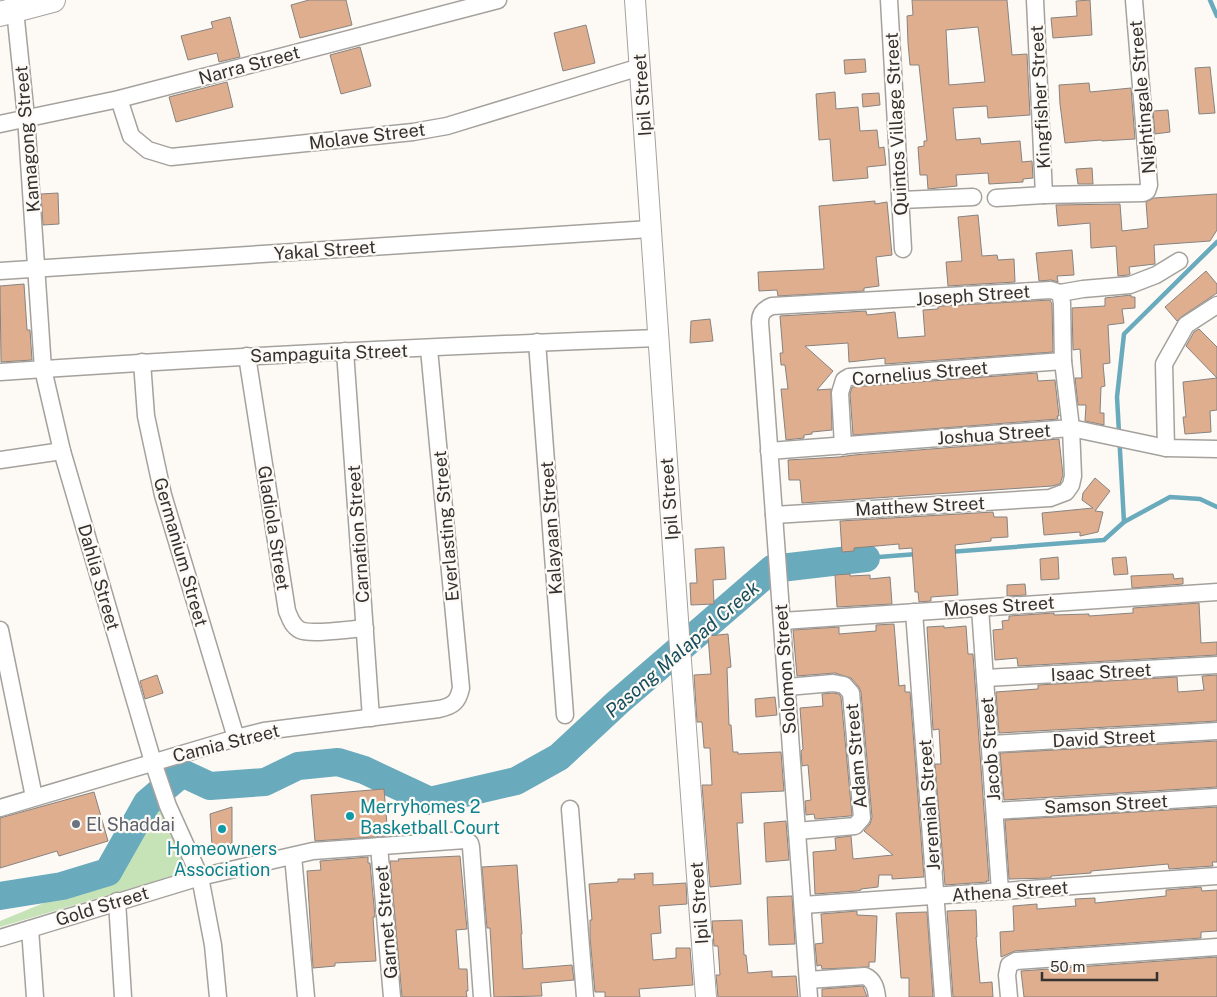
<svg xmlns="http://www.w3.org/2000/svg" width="1217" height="997" font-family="'Public Sans',sans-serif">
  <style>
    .green { fill: #c6e3b8 }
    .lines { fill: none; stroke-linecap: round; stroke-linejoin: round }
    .stream { stroke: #6aaabd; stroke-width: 4.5 }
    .river { stroke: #6aaabd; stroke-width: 28 }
    .building { fill: #dfae8f; stroke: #878380; fill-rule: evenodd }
    .minor-casing { stroke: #a5a29e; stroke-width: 19 }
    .tertiary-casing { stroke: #a5a29e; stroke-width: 22 }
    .secondary-casing { stroke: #a5a29e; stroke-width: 26 }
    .minor { stroke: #fff; stroke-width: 16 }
    .tertiary { stroke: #fff; stroke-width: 20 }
    .secondary { stroke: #fff; stroke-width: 24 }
    .culture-dot { fill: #0f9aa8; stroke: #fdfaf5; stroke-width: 2 }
    .worship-dot { fill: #6b7280; stroke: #fdfaf5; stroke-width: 2 }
    .labels { text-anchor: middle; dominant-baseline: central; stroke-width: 4.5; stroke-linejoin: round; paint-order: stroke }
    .street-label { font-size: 18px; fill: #333230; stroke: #fdfaf5 }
    .culture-label { font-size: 18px; fill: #0d838f; stroke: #fdfaf5; text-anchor: start }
    .worship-label { font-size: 18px; fill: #5b616d; stroke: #fdfaf5; text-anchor: start }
    .water-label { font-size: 19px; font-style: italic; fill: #164d5c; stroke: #fdfaf5 }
  </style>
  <rect width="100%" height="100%" fill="#fdfaf5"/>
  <path class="green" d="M163,801L189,871L0,927V921L114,874L149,809Z"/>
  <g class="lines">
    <g class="stream">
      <path d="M1210,0L1217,16"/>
      <path d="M1124,522L1117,397L1124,334L1217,242"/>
      <path d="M949,552L1104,540L1124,522L1170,497L1200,499L1217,507"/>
      <path d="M866,558L917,554"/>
    </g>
    <path class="river" d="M0,896L62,886L108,872L147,803L182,773L210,786L265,782L298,766L338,762L364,770L430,801L516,781L559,757L617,703L772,569L866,558"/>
  </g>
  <g class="building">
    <path d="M309,0H346L352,25L300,38L291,5Z"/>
    <path d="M912,0H1007L1012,55L1027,54L1030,115L988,118L987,106L953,108L956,140L980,138L981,144L1020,141L1022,162L1032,161L1033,178L1023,179V182L989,184L988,173L956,175L957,186L928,189L927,175H920L918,147L924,146V141H927L919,65H910L908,43L907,16L913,15ZM978,27L985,82L949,85L946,30Z"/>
    <path d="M1090,0L1092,35L1053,38L1051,18L1077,16L1076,1Z"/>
    <path d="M230,17L240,57L219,62L217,53L188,60L181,36L213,28L211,22Z"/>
    <path d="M586,25L595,63L563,71L554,33Z"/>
    <path d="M360,47L371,86L341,94L330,55Z"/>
    <path d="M865,59L866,72L845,74L844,60Z"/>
    <path d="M1210,67L1215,113L1199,114L1195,68Z"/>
    <path d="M227,82L233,107L176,122L169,97Z"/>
    <path d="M1089,83L1090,92L1131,88L1135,139L1102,141L1101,140L1065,143L1060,104L1059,85Z"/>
    <path d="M835,92L836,109L858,107L860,131L877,130L879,148L884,147L886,165L867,167L868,178L833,181L830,139L819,140L816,94Z"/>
    <path d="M879,93L880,105L863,107L862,94Z"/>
    <path d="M1168,110L1170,132L1155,134L1153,111Z"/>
    <path d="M1092,168L1093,184H1078L1076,169Z"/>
    <path d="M58,193L59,224L43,225L41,194Z"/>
    <path d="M1217,194V230L1210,241L1154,245L1155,264L1129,267L1130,274L1128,275L1118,276L1116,246L1091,248L1090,223L1058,226L1056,205L1120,204L1122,231L1148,228L1146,202L1154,198Z"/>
    <path d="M875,201V204L887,202L892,255L876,257L879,286L864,288V291L778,296L777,290L759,291L758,272L824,269L819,206Z"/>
    <path d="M978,215L982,256L997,255L998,260L1014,259L1015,282L948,286L946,262L962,261L958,217Z"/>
    <path d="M1072,250L1074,275L1057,276L1058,282L1051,280L1039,281L1036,253Z"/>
    <path d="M1206,271L1217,284V293L1181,317L1177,321L1165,307Z"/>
    <path d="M24,284L27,330H30L32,360L1,362L0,286Z"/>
    <path d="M1131,295V297H1135V308L1122,309L1124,323L1108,325L1110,363L1103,364L1105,386L1101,387L1100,413H1104V425L1085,421L1086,405H1078L1075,378H1082L1080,349L1073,350L1072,308L1105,306V298Z"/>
    <path d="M1050,300L1052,304L1053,352L885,364V358L849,362L848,343L805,346L833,371L817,390L831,389L832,430L812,432V434L804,435V438L786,440L781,389H788L785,365H781L780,353H783L780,316L866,311L867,315L895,312L898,338L925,336L923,310L938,309V307L942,306Z"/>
    <path d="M710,319L713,341L690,343L691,321Z"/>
    <path d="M1199,329L1217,347V378L1186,346L1194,332Z"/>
    <path d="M1037,373L1038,381L1055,380L1059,416H1057L1058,419L853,435L850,394L852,387Z"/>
    <path d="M1217,378V410L1210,411L1211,432L1185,434L1183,417H1186L1183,382Z"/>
    <path d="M1059,439L1063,475L1060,484L1052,486L802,503L800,480H789L788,460L839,457L854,455Z"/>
    <path d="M1095,478L1110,491L1095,511L1103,512L1098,532L1080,536V532L1044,535L1042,513L1093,508L1082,500L1083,493Z"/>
    <path d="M993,512L994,517H1007L1008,537L991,538V541L955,545L958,595L931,597V601L919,602L918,592H915L912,548L899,549V544L854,548V551L842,552L840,521Z"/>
    <path d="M724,547L726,579L713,580L714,604L691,605L690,583H697L695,549Z"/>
    <path d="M1058,557L1059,579L1041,580L1040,559Z"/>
    <path d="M1126,557L1128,574L1114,575L1112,558Z"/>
    <path d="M850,574V576L870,575V579L890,577L892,604L837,607L835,575Z"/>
    <path d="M1173,574L1174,579L1183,578V584L1132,588L1131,576Z"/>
    <path d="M1025,584L1026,595L1007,596V585Z"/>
    <path d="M1199,603L1201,643L1217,642V655L1018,666L1017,658L995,660L993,630L1003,629L1002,621L1009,620V616L1054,613V615L1089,614V616L1133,613V608Z"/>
    <path d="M894,624L899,686L905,685V692H910L924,877L892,879V875H879L878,887L861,889V890L857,891L815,894L813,852L836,850L835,838L851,836L853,859L893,855L864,831L870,824L872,817L861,692L859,687L851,678L835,673L797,676L793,630L839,627V634L876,631V625Z"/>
    <path d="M944,626V628L966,626L968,654H973L989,881H986L987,882L945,885L935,764H941L939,729L933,730L927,627Z"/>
    <path d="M728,634L731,667L727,668L729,725H731L733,752H738V754L781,752L784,791L741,793L743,823H737L741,884L710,887L702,785H712L710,748H704L702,722H697L694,675L711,674L708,636Z"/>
    <path d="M157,675L163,693L145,699L140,681Z"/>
    <path d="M1217,675V721L999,733L996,692L1038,689V685L1177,677L1178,692L1204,690L1202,676Z"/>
    <path d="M833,693L839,694L841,697L852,815L850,816L815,819L814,814L806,815L805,801L811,800L808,765L802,766L801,751L803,749L800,708L823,706L822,694Z"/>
    <path d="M775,697L777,715L756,717L755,699Z"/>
    <path d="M1217,741V787L1004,800L1000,753Z"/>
    <path d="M384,789L388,836L315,841L311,795Z"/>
    <path d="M94,792L108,841L59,856L57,851L0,868V818Z"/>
    <path d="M232,807V843L218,848L212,845L210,814Z"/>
    <path d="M1217,807V862H1212L1213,866L1169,869L1168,864L1091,871V873L1051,876V878L1009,879L1005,820Z"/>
    <path d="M786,821L789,860L766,862L764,823Z"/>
    <path d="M460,856L467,929L456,930L459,969H467L468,991H466L467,997H402L390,861H399L398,859Z"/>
    <path d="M368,857V863H370L375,917H373L376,961L335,963V966L313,968L307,871L321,870L320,861Z"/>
    <path d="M517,865L522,934H521L523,969L572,965L574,980L541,983L542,996L494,997L490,928H487L482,867Z"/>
    <path d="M653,873V885L686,883L687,904L659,906L661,933L651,934L653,960L676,958V948H690L693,985L639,989L640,997H605V992H595L590,938V920H592L589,884L618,882V879H635L634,874Z"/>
    <path d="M1201,887L1202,891L1217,890V931L1201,932V938L1015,951L1001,957L1000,932L1014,931L1013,906L1037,904V909L1076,906L1075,899L1095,898V903L1166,896V890Z"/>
    <path d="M792,896L795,944L769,945L767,897Z"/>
    <path d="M976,910L977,937H976L980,983L992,982L993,997H953L947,911Z"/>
    <path d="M857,911V915L877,916L875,962H869V967L822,969L821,965L817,966L815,944L823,943L821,914Z"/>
    <path d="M927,912L933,997H909V978H901L896,913Z"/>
    <path d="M742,920L744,955H746L748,973L772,971V977L796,976L798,997H718L716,975H720L718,946H714L712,921Z"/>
    <path d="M1217,957V997H1024L1021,971Z"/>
    <path d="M863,986L867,997H822V989Z"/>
  </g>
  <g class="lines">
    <g class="minor-casing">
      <g id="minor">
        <path d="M889,0L903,249"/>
        <path d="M1035,0L1044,195"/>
        <path d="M15,10L26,117L43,369L62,451L153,762L168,806L200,877L213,945L218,997"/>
        <path d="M119,99L131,136L148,150L171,157L413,132L447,126L640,67"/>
        <path d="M0,124L119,99L498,0"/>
        <path d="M996,198L1044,195L1143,193L1147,191L1149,185L1134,0"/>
        <path d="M900,200L973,197"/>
        <path d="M0,271L650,229"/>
        <path d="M537,342L565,715"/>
        <path d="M345,351L371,718"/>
        <path d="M247,356L287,611C290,618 292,626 300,630C310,635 352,629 365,628"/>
        <path d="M142,362L146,416L163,495L236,738"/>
        <path d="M0,372C219,357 438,346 658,338"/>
        <path d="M843,446L840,393L844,380L849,377L1063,361"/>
        <path d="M1166,448L1164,364L1186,325L1217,305"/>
        <path d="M769,451L1071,428L1166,448L1217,449"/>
        <path d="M0,460L62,451"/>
        <path d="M774,515L1050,498L1066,492L1071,485L1073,476L1071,428L1063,361L1062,303L1060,293"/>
        <path d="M980,608L1000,891"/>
        <path d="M914,612L943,997"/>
        <path d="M782,621L1217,592"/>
        <path d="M0,630L34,797"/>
        <path d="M985,678L1217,665"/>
        <path d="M787,687L833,683L844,685L851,693L862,818L855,826L797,831"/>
        <path d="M990,744L1217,731"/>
        <path d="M0,808L236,738L264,731L439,709C453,706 458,702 461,688L429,349"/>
        <path d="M570,809L585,997"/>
        <path d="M995,811L1217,797"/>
        <path d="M379,846L392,997"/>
        <path d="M293,856L306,997"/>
        <path d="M117,901L123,997"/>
        <path d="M803,905L1217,876"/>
        <path d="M30,929L35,997"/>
        <path d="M0,938L200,877L313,851L465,840L470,843L471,847L482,997"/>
        <path d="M808,980L865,976C874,980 876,988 877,997"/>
        <path d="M809,997L760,322C760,313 764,309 772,306L1051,290L1060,293L1083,289L1130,285L1156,275L1179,261"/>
        <path d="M1009,997L1007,975L1009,965L1016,961L1217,947"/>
      </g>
    </g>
    <g class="tertiary-casing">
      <path id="tertiary" d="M635,0L679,634L706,997"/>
    </g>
    <g class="secondary-casing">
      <path id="secondary" d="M0,14L53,0"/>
    </g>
    <use href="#minor" class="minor"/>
    <use href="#tertiary" class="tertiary"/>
    <use href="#secondary" class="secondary"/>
  </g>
  <g class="culture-dot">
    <circle cx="350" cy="816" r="5"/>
    <circle cx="222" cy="829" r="5"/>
  </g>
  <circle class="worship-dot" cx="76" cy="824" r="5"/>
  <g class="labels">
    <g class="street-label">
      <text transform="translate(249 65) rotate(-15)">Narra Street</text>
      <text transform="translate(642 95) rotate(-94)">Ipil Street</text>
      <text transform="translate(1040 97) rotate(-93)">Kingfisher Street</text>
      <text transform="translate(1142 97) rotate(-95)">Nightingale Street</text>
      <text transform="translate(896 124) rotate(-93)">Quintos Village Street</text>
      <text transform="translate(367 136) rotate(-7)">Molave Street</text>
      <text transform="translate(27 139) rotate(-95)">Kamagong Street</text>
      <text transform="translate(325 250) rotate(-4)">Yakal Street</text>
      <text transform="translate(973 295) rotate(-4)">Joseph Street</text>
      <text transform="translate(329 353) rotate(-2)">Sampaguita Street</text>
      <text transform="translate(920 373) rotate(-5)">Cornelius Street</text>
      <text transform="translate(994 434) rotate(-4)">Joshua Street</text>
      <text transform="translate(669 499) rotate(-94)">Ipil Street</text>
      <text transform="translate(920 506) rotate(-3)">Matthew Street</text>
      <text transform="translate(446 526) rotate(-95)">Everlasting Street</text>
      <text transform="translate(274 528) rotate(81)">Gladiola Street</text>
      <text transform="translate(551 528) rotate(-94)">Kalayaan Street</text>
      <text transform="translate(358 534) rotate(-94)">Carnation Street</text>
      <text transform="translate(181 552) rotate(74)">Germanium Street</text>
      <text transform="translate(99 577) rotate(74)">Dahlia Street</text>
      <text transform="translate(999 606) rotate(-4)">Moses Street</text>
      <text transform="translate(785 669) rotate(-94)">Solomon Street</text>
      <text transform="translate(1101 672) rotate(-3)">Isaac Street</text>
      <text transform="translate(1104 738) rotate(-3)">David Street</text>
      <text transform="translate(226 743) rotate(-14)">Camia Street</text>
      <text transform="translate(990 749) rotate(-94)">Jacob Street</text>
      <text transform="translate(856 756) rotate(-95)">Adam Street</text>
      <text transform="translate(1106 804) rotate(-3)">Samson Street</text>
      <text transform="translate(929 805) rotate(-94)">Jeremiah Street</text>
      <text transform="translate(1010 891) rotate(-4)">Athena Street</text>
      <text transform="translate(699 903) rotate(-94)">Ipil Street</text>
      <text transform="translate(102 906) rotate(-17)">Gold Street</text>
      <text transform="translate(386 922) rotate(-95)">Garnet Street</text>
    </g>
    <g class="culture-label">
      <text x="360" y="806">Merryhomes 2<tspan x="360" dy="21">Basketball Court</tspan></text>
      <text x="222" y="848" text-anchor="middle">Homeowners<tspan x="222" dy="21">Association</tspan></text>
    </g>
    <g class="worship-label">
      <text x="86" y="824">El Shaddai</text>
    </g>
    <g class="water-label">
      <text transform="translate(682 649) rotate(-41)">Pasong Malapad Creek</text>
    </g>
  </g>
  <path d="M1042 972v8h115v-8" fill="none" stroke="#333230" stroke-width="2.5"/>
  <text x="1050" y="972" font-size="15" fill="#333230" stroke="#fdfaf5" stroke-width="4" paint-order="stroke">50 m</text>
</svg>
